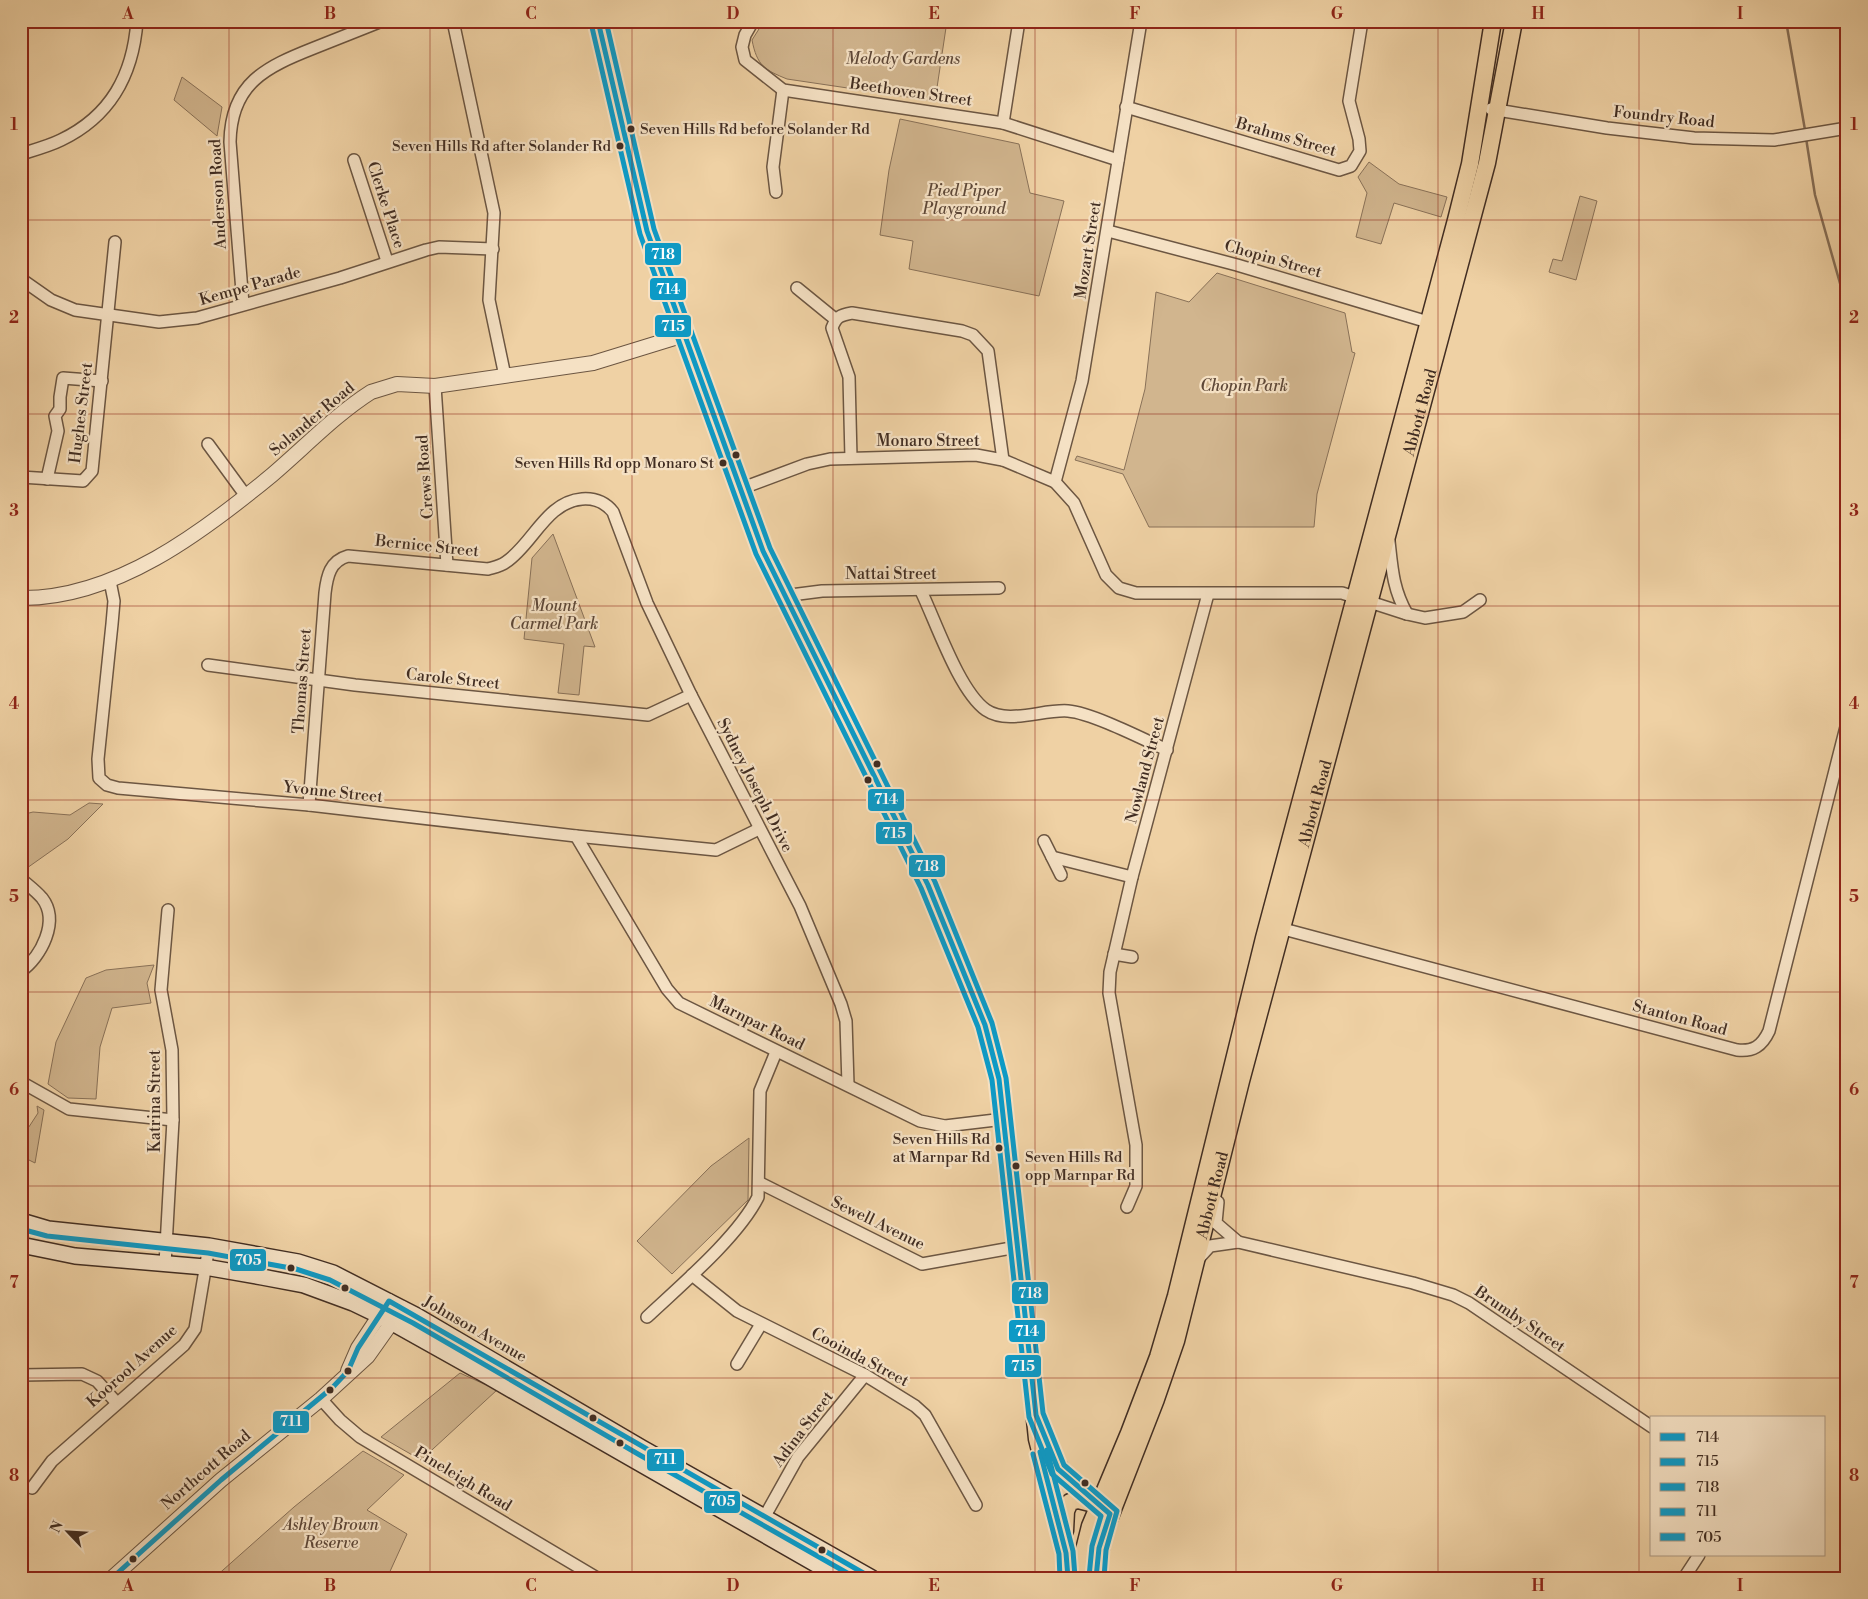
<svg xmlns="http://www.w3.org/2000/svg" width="1868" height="1599" font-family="'Libre Bodoni',serif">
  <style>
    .green { fill: #d1b58e; stroke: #897158 }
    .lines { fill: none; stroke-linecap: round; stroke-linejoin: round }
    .stream { stroke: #866e56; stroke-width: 2.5 }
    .minor-casing { stroke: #6c5642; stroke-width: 14 }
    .tertiary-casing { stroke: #6c5642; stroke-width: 16 }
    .secondary-casing { stroke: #412d22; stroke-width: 18 }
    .primary-casing { stroke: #412d22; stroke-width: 19 }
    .minor { stroke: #f5e1c4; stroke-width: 11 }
    .tertiary { stroke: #f5e1c4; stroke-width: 14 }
    .secondary { stroke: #f5e1c4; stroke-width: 15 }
    .primary { stroke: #efd1a4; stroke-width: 16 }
    .bus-1-casing { stroke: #f5e1c4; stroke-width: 9 }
    .bus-2-casing { stroke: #f5e1c4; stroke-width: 9 }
    .bus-3-casing { stroke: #f5e1c4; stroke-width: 9 }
    .bus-4-casing { stroke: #f5e1c4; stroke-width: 9 }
    .bus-5-casing { stroke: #f5e1c4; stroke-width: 9 }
    .bus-1 { stroke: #0d9ac6; stroke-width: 5 }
    .bus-2 { stroke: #0d9ac6; stroke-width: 5 }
    .bus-3 { stroke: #0d9ac6; stroke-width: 5 }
    .bus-4 { stroke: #0d9ac6; stroke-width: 5 }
    .bus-5 { stroke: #0d9ac6; stroke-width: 5 }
    .grid { fill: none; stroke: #8f2418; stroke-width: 1; stroke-opacity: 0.55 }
    .bus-dot { fill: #412d22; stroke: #f5e1c4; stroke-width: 2 }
    .labels { text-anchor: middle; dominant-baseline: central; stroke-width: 4.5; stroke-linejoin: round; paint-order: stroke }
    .bus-label { font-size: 15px; fill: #412d22; stroke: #f5e1c4; text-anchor: end }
    .park-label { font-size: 16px; font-style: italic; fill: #5e4838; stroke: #f5e1c4 }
    .street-label { font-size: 16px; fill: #412d22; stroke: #f5e1c4 }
    .line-badge { stroke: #f5e1c4; stroke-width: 2 }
    .badge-label { font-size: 14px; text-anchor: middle; font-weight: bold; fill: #fff }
    .neatline { fill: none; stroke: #8f2418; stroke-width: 2 }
    .grid-label { font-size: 16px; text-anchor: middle; font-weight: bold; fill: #8f2418 }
  </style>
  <rect width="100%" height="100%" fill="#efd1a4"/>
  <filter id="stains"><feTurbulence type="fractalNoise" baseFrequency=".004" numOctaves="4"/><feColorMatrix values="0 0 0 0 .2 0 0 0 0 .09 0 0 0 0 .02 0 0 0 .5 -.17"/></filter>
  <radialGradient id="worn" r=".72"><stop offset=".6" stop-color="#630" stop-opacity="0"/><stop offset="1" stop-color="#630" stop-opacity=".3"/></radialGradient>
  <g class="green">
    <path d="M764,21H947L935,101L787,79C765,70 757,66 752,40Z"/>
    <path d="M182,77L222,107L217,136L174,100Z"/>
    <path d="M900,119L1019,144L1030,193L1064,201L1039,296L909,269L913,241L880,235L889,170Z"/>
    <path d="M1369,162L1399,184L1447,197L1441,217L1394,203L1381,244L1356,237L1367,193L1358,177Z"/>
    <path d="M1580,196L1597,201L1576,280L1549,272L1553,259L1562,261Z"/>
    <path d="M1217,273L1345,313L1352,352L1355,353L1317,494L1314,527H1149L1123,474L1075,460L1077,456L1124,470L1145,389L1156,292L1189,302Z"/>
    <path d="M553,534L595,647L584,646L579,695L558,693L564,644L524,639L532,558Z"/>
    <path d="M89,803L103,804L68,839L27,868L21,863V815L33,812L70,815Z"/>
    <path d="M154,965L147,983L151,1003L112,1008L100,1047L96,1099L68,1098L48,1084L56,1042L86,978L106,970Z"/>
    <path d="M37,1106L44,1110L35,1163L27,1159L21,1167V1139L38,1113Z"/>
    <path d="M749,1138L748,1200L672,1274L637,1241L711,1166Z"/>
    <path d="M460,1373L497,1390L421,1460L381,1437Z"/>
    <path d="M363,1451L404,1475L367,1510L407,1534L387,1578H214L294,1507Z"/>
  </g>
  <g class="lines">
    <g class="stream">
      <path d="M1786,21L1805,130"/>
      <path d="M1806,138L1815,195L1847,308"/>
    </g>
    <g class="minor-casing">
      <g id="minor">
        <path d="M453,21L494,213L489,300L505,376"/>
        <path d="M753,21L745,35L742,47L745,60L783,90L1003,123L1118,160"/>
        <path d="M1126,107L1339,170L1351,166L1360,151L1359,139L1349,101L1362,21"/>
        <path d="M1491,109L1607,128L1694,138L1774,140L1847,128"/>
        <path d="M1003,123L1019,21"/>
        <path d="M21,154C34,150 49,146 61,140C111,116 133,75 137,21"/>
        <path d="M354,160L387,261"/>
        <path d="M776,192L773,167L783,90"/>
        <path d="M1108,231L1237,265L1428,322"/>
        <path d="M21,279L51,300L75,310L159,322L197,318L340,278L426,250L439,247L493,249"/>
        <path d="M797,288L835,319"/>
        <path d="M243,304L230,142C231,83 266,67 314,48C337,39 359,30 382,21"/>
        <path d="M435,386L447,565"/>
        <path d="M208,444L246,496"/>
        <path d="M851,458L849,377L832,328C836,317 840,315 852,313L962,331L973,335L988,351L1003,460"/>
        <path d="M21,477L83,481L92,471L115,242"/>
        <path d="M47,479L58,431L55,416L60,409V397L63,378L102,381"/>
        <path d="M1055,482L1082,381L1141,21"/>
        <path d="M740,489L807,464L830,459L976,455L1003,460L1055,482L1074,503L1106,575L1119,588L1136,593H1342L1407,614L1425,618L1463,612L1480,600"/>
        <path d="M1389,541C1392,569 1393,589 1407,614"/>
        <path d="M110,581L114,601L112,624L98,759L99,778L107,785L118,788L309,805L576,836L716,850L759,829"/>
        <path d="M921,591C936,622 959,691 986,710C1008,725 1043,709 1068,711C1092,713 1143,739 1167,750"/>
        <path d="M783,596L822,591L999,588"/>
        <path d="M208,665L355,685L648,715L691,695"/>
        <path d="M309,805L325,593C327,576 330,561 348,556L488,569C495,567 501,566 506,562C533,544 546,502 582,499C595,498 605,502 613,512L647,603L691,695L800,906L841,1004L846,1021L848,1085"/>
        <path d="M576,836L667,989L679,1003L920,1121L945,1126L1004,1119"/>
        <path d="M1044,841L1061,875"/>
        <path d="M1052,857L1132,877"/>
        <path d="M21,879C28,885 36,891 42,898C60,921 41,957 21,971"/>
        <path d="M1276,927L1737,1050C1753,1052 1762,1046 1769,1031L1847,723"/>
        <path d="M1114,954L1132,957"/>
        <path d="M21,1082L69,1109L173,1120"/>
        <path d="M760,1183L922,1264L1017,1247"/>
        <path d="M1218,1202L1216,1223L1238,1242"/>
        <path d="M1127,1207L1136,1186V1145L1109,993L1110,972L1132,877L1208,594"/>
        <path d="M1199,1258L1210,1246L1238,1242L1413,1283L1453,1295L1469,1303L1652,1427"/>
        <path d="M165,1264L173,1120L172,1050L161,990L168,910"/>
        <path d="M692,1275L737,1311L865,1375L915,1406L925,1415L976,1505"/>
        <path d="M647,1317C681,1285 738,1237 758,1197L760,1091L776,1052"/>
        <path d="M737,1364L761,1324"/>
        <path d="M21,1375L82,1374L97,1381L116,1402"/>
        <path d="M321,1399L340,1420L360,1437L597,1578"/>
        <path d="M32,1488L52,1461L184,1345L195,1329L209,1246"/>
        <path d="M761,1523L798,1457L865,1375"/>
        <path d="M1684,1578L1699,1555"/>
      </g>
    </g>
    <g class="tertiary-casing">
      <g id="tertiary">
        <path d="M21,598C115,599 203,532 272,475C305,447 335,415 371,392L397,384L435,386L593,363L684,335"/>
        <path d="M348,1371L358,1348L389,1301"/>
        <path d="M112,1578L221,1480L321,1399L368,1356L402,1308"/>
      </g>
    </g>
    <g class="secondary-casing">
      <g id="secondary">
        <path d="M21,1221L48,1229L209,1246L298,1262L333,1273L417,1316L642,1448L872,1578"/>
        <path d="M21,1245L75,1256L205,1267L262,1277L304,1285L353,1303L380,1316L489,1377L840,1578"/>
      </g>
    </g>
    <g class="primary-casing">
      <g id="primary">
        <path d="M598,21L647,231L763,551L928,885L985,1025L999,1079L1004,1119L1037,1439L1066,1553L1068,1578"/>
        <path d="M1047,1443C1060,1477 1078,1489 1107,1511"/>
        <path d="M1065,1531L1066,1511L1070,1502L1078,1500L1098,1505"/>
        <path d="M1077,1578L1090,1526L1129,1433L1158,1357L1176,1296L1264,938L1456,220L1470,164L1493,21"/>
        <path id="s1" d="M1096,1578L1103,1535L1156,1399L1176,1341L1241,1081L1487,163L1514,21"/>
      </g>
    </g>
    <use href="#minor" class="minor"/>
    <use href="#tertiary" class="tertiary"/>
    <use href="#secondary" class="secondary"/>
    <use href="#primary" class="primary"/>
    <g class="bus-1-casing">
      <g id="bus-1">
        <path d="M598,21L647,231L763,551L928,885L985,1025L999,1079L1036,1415L1058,1469L1110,1514L1099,1548L1096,1578"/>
        <path d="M1040,1452L1066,1553L1068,1578"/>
      </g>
    </g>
    <g class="bus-2-casing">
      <g id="bus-2">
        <path d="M591,23L640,234L756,554L921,888L978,1027L992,1080L1029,1417L1052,1474L1101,1516L1092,1546L1089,1577"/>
        <path d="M1033,1454L1059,1554L1060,1578"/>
      </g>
    </g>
    <g class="bus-3-casing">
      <g id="bus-3">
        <path d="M606,21L654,229L770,548L935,882L992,1023L1006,1078L1043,1413L1064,1465L1117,1511L1106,1550L1104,1578"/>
        <path d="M1047,1450L1073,1551L1075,1577"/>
      </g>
    </g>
    <g class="bus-4-casing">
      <path id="bus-4" d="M112,1578L221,1480L333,1387L348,1371L358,1348L389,1301L872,1578"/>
    </g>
    <g class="bus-5-casing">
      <path id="bus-5" d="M21,1229L47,1236L208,1253L296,1269L330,1280L413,1323L638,1454L856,1578"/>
    </g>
    <use href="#bus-1" class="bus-1"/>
    <use href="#bus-2" class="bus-2"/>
    <use href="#bus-3" class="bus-3"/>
    <use href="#bus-4" class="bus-4"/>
    <use href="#bus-5" class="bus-5"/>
  </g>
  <path class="grid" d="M229,21V1578M430,21V1578M632,21V1578M833,21V1578M1035,21V1578M1236,21V1578M1438,21V1578M1639,21V1578M21,220H1847M21,414H1847M21,606H1847M21,800H1847M21,992H1847M21,1186H1847M21,1378H1847"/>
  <g class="bus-dot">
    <circle cx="631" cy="129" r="4.5"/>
    <circle cx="620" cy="146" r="4.5"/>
    <circle cx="736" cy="455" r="4.5"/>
    <circle cx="723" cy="463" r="4.5"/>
    <circle cx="877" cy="764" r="4.5"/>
    <circle cx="868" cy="780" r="4.5"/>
    <circle cx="999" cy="1148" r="4.5"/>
    <circle cx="1016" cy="1166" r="4.5"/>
    <circle cx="291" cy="1268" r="4.5"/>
    <circle cx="345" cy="1288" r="4.5"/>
    <circle cx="348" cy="1371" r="4.5"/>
    <circle cx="330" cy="1390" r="4.5"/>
    <circle cx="593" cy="1418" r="4.5"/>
    <circle cx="620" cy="1443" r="4.5"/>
    <circle cx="1085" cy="1483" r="4.5"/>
    <circle cx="822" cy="1550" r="4.5"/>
    <circle cx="133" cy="1559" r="4.5"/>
  </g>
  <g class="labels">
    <g class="bus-label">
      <text x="640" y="129" text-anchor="start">Seven Hills Rd before Solander Rd</text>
      <text x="611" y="146">Seven Hills Rd after Solander Rd</text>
      <text x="714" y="463">Seven Hills Rd opp Monaro St</text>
      <text x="990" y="1139">Seven Hills Rd<tspan x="990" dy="18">at Marnpar Rd</tspan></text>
      <text x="1025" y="1157" text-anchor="start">Seven Hills Rd<tspan x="1025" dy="18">opp Marnpar Rd</tspan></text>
    </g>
    <g class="park-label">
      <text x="903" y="59">Melody Gardens</text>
      <text x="964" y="191">Pied Piper<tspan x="964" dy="18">Playground</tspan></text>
      <text x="1244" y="386">Chopin Park</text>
      <text x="554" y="606">Mount<tspan x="554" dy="18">Carmel Park</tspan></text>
      <text x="331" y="1525">Ashley Brown<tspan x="331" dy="18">Reserve</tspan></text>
    </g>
    <g class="street-label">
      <text transform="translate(911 92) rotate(8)">Beethoven Street</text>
      <text transform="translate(1664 117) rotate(6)">Foundry Road</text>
      <text transform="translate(1286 137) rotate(16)">Brahms Street</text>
      <text transform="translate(218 194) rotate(-93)">Anderson Road</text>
      <text transform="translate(386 205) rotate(72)">Clerke Place</text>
      <text transform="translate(1088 250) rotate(-81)">Mozart Street</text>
      <text transform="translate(1273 259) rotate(16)">Chopin Street</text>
      <text transform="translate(250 286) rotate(-16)">Kempe Parade</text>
      <text stroke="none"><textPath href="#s1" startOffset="1211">Abbott Road</textPath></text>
      <text transform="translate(81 413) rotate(-83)">Hughes Street</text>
      <text transform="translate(312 419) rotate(-40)">Solander Road</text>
      <text x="928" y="441">Monaro Street</text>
      <text transform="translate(425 477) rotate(-94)">Crews Road</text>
      <text transform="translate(427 546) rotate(6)">Bernice Street</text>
      <text x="891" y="574">Nattai Street</text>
      <text transform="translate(453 679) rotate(6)">Carole Street</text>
      <text transform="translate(302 681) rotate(-86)">Thomas Street</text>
      <text transform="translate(1145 770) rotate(-75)">Nowland Street</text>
      <text transform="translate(755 785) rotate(63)">Sydney Joseph Drive</text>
      <text transform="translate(333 792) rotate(6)">Yvonne Street</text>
      <text stroke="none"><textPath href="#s1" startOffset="806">Abbott Road</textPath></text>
      <text transform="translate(1680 1018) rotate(15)">Stanton Road</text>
      <text transform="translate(757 1023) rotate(26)">Marnpar Road</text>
      <text transform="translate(155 1101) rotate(-90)">Katrina Street</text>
      <text stroke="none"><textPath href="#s1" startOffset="401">Abbott Road</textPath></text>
      <text transform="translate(878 1223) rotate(26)">Sewell Avenue</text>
      <text transform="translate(1520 1319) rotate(34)">Brumby Street</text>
      <text transform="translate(475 1329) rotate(30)">Johnson Avenue</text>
      <text transform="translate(860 1357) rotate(28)">Cooinda Street</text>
      <text transform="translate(132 1366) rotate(-42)">Koorool Avenue</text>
      <text transform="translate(803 1429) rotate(-53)">Adina Street</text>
      <text transform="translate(206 1470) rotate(-41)">Northcott Road</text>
      <text transform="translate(463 1479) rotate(31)">Pineleigh Road</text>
    </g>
  </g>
  <g class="line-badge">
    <rect x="644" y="242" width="38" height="24" rx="5" fill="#0d9ac6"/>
    <rect x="649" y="277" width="38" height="24" rx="5" fill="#0d9ac6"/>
    <rect x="654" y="314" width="38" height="24" rx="5" fill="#0d9ac6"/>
    <rect x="867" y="788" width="38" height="24" rx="5" fill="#0d9ac6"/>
    <rect x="875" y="821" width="38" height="24" rx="5" fill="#0d9ac6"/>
    <rect x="908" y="854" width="38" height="24" rx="5" fill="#0d9ac6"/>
    <rect x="229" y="1248" width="38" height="24" rx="5" fill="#0d9ac6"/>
    <rect x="1011" y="1281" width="38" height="24" rx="5" fill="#0d9ac6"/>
    <rect x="1008" y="1319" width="38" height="24" rx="5" fill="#0d9ac6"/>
    <rect x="1004" y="1354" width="38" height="24" rx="5" fill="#0d9ac6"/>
    <rect x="272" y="1410" width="38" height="24" rx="5" fill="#0d9ac6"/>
    <rect x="646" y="1448" width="39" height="24" rx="5" fill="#0d9ac6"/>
    <rect x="703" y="1490" width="38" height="24" rx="5" fill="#0d9ac6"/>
  </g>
  <g class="badge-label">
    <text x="663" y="259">718</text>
    <text x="668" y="294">714</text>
    <text x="673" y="331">715</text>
    <text x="886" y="804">714</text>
    <text x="894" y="838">715</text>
    <text x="927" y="871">718</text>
    <text x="248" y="1265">705</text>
    <text x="1030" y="1298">718</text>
    <text x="1027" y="1336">714</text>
    <text x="1023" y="1371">715</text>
    <text x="291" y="1426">711</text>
    <text x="665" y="1464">711</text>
    <text x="722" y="1506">705</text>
  </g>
  <rect width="1868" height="1599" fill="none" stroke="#efd1a4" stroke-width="55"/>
  <rect x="1650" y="1416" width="175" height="140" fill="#f5e1c4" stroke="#ad9983"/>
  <rect x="1660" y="1433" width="25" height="8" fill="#0d9ac6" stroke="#ad9983"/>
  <text x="1696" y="1442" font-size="15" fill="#412d22">714</text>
  <rect x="1660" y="1458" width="25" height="8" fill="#0d9ac6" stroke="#ad9983"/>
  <text x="1696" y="1466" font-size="15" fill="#412d22">715</text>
  <rect x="1660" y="1483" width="25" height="8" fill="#0d9ac6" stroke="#ad9983"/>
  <text x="1696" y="1492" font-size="15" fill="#412d22">718</text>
  <rect x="1660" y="1508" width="25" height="8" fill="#0d9ac6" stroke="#ad9983"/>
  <text x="1696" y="1516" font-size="15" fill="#412d22">711</text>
  <rect x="1660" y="1533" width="25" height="8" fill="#0d9ac6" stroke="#ad9983"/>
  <text x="1696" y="1542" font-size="15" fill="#412d22">705</text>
  <g transform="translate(68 1532) rotate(295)" stroke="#f5e1c4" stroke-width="4" paint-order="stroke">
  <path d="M0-4L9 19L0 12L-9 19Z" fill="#412d22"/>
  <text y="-8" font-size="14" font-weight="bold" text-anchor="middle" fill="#412d22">N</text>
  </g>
  <rect x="28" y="28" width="1812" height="1544" class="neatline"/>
  <g class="grid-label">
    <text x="128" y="19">A</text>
    <text x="330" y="19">B</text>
    <text x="531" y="19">C</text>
    <text x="733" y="19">D</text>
    <text x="934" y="19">E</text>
    <text x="1135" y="19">F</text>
    <text x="1337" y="19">G</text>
    <text x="1538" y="19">H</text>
    <text x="1740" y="19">I</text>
    <text x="14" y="130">1</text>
    <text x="1854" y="130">1</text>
    <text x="14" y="323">2</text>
    <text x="1854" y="323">2</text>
    <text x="14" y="516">3</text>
    <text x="1854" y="516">3</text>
    <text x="14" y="709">4</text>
    <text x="1854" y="709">4</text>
    <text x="14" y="902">5</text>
    <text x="1854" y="902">5</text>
    <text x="14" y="1095">6</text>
    <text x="1854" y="1095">6</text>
    <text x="14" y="1288">7</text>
    <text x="1854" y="1288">7</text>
    <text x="14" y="1481">8</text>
    <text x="1854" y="1481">8</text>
    <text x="128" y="1591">A</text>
    <text x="330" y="1591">B</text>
    <text x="531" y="1591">C</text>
    <text x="733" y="1591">D</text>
    <text x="934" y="1591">E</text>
    <text x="1135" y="1591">F</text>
    <text x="1337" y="1591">G</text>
    <text x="1538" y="1591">H</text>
    <text x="1740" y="1591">I</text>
  </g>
  <rect width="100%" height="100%" filter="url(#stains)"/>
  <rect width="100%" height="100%" fill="url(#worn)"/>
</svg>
